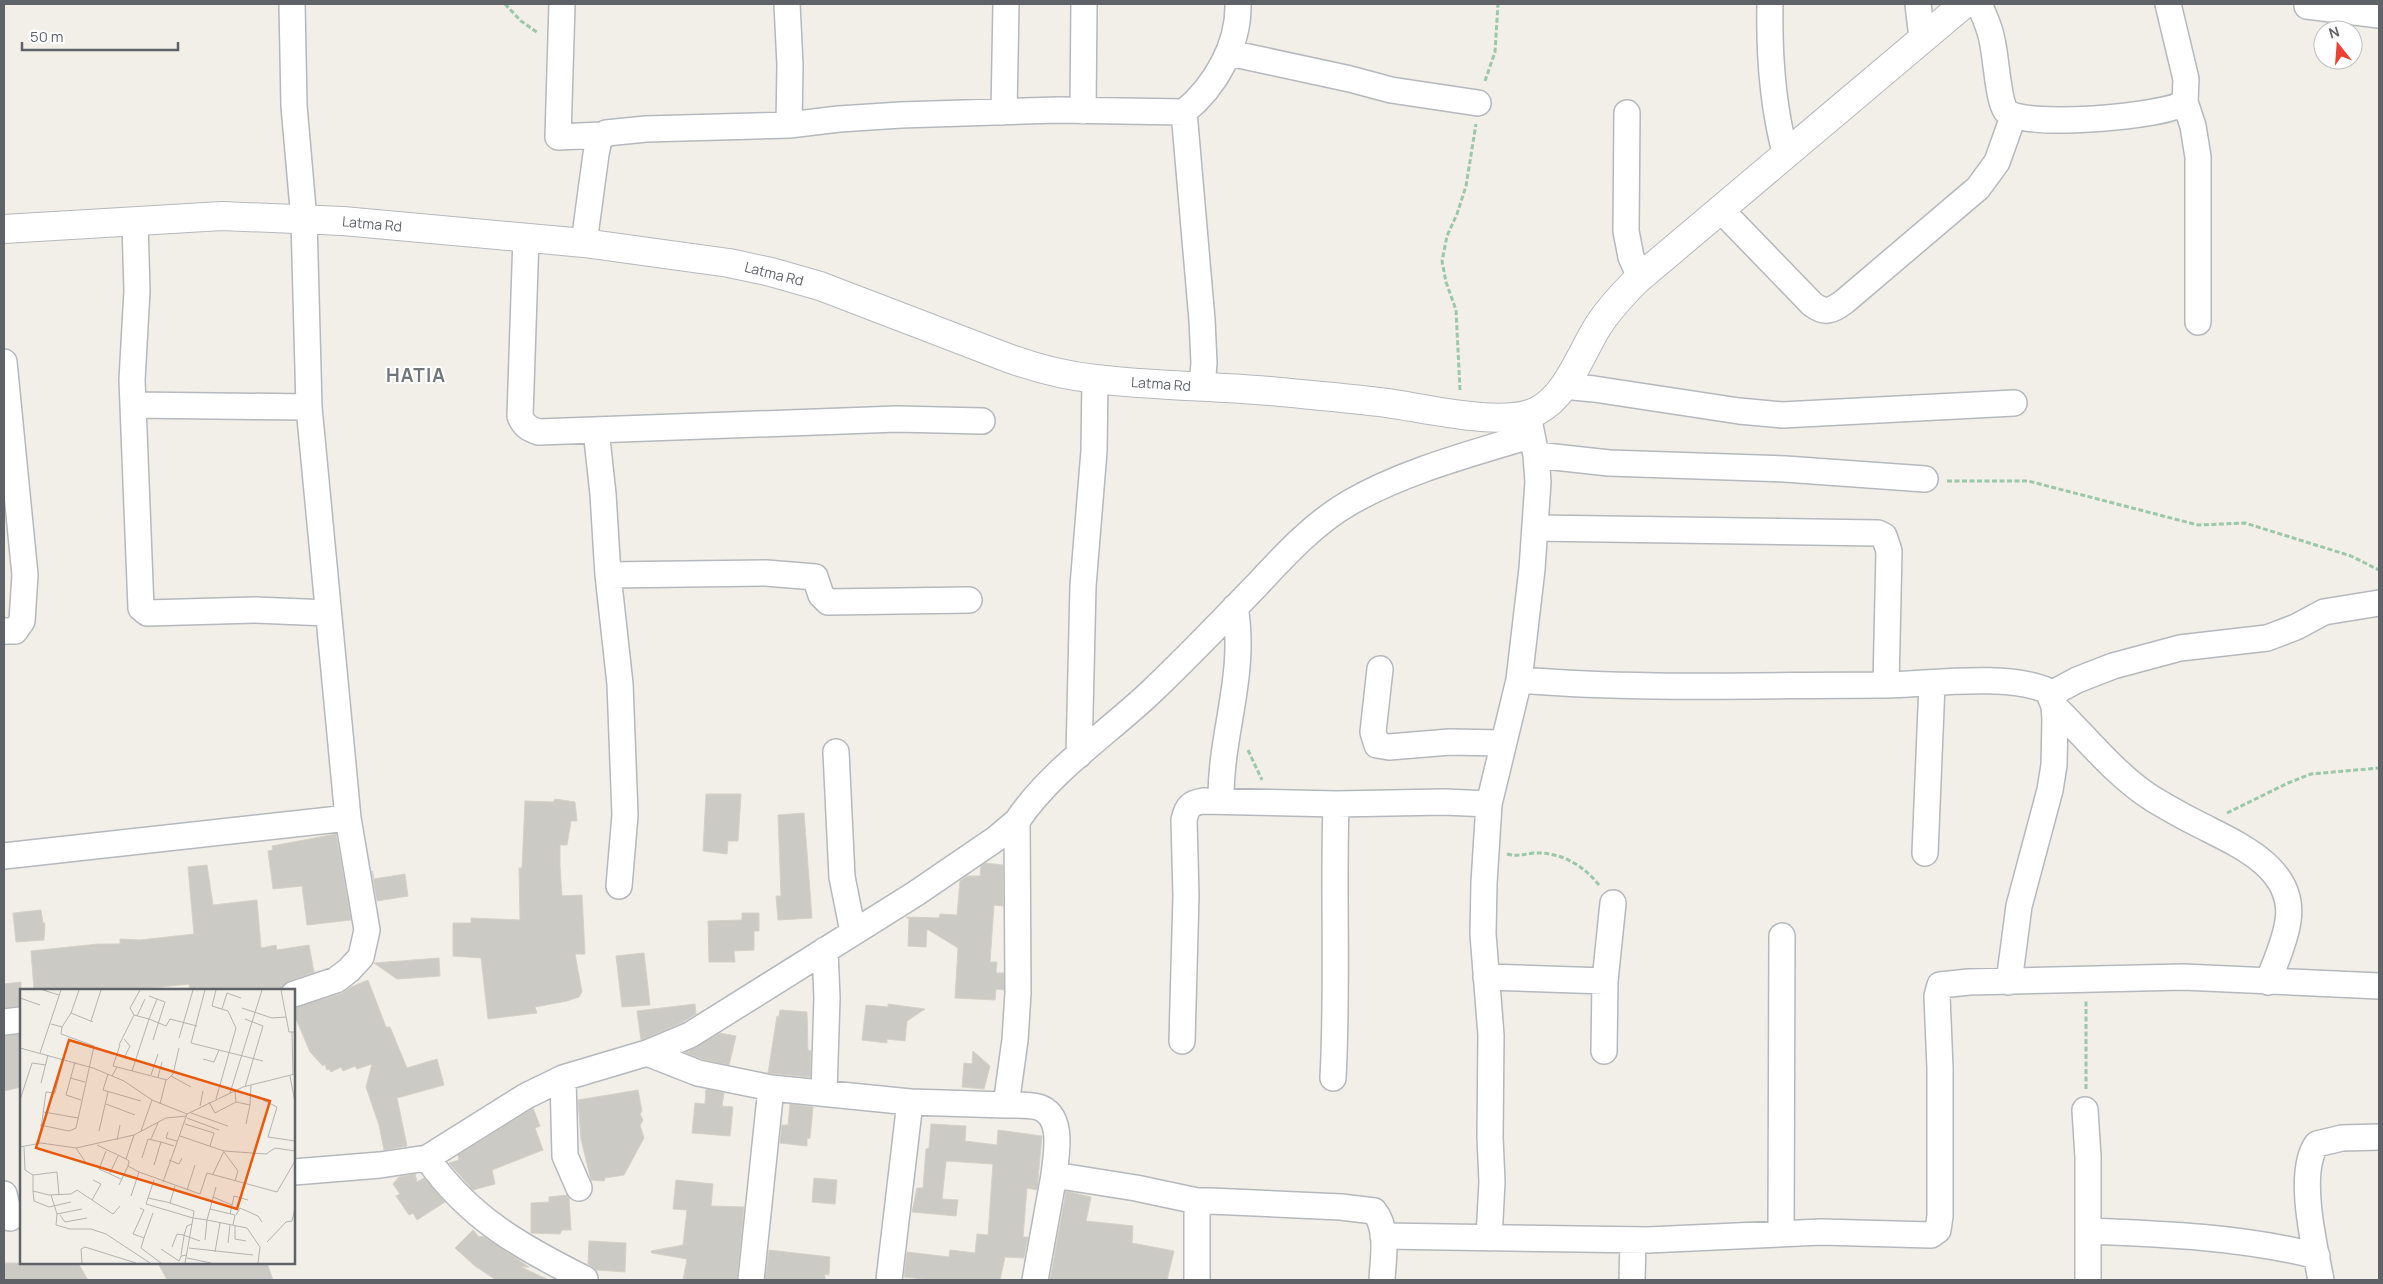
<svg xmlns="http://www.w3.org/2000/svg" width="2383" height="1284" viewBox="0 0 2383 1284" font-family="Manrope,sans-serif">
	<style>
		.building { fill: #cccac5; stroke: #d6d1c6 }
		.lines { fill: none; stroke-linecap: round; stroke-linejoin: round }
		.minor-casing { stroke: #b5b8bc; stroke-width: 28 }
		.tertiary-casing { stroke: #b5b8bc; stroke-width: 30 }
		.path { stroke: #9cc7a9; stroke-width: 3; stroke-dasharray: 5 2.5; stroke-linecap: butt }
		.minor { stroke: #fff; stroke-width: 25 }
		.tertiary { stroke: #fff; stroke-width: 28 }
		.labels { text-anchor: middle; stroke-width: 4; stroke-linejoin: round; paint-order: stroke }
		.street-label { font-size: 14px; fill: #5f6368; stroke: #fff }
		.district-label { font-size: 19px; font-weight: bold; letter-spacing: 1px; fill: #70757a; stroke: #fff }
		.inset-road { fill: none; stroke: #b3b3b1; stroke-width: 1 }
		.view { fill: #e8590c; fill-opacity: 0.15; stroke: #e8590c; stroke-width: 2.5 }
		.inset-edge { fill: none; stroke: #5f6368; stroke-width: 2.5 }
	</style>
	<rect width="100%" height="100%" fill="#f1efe8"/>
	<path class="building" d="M706,794H741L738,841H728L727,854L703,851Z
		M555,799L575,802L577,821H571L567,845H560V867L562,896L582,895L585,954H575L582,992L579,997L567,1001L535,1007L537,1013L488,1019L481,958L453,956V923H471V918L520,920L519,868H522L525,801L553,802Z
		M804,813L812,918L778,920L776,896H781L778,815Z
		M336,834L351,920L307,925L302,886L273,889L268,851L273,850L272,846Z
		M985,863L1003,865V906L994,905L990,962H997L996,973H1004V990L996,989L995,1000L955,998L958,948L927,929L926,947L908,946L909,919L906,917L939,918L940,914L957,915L960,881L967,876H980L981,866Z
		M207,865L213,905L257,900L261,948L276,945L277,950L309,945L314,972L289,981L280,990H190L189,984L133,990H34L31,951L98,944H120V939L140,940L194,934L188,867Z
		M372,871L374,879L405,874L408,896L377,901Z
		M41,910L43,923H45L44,940L16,942L13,913Z
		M742,913H759V931H754V950L734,951L735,962H709L708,921L742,920Z
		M644,953L650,1005L622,1007L616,956Z
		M439,958L440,976L397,979L374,963Z
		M368,980L386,1027H390L407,1068L437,1059L444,1085L397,1098L407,1146L384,1150L379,1125L366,1087L372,1064L357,1069L355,1066L343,1071L341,1067L331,1072L329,1069L327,1070L325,1064L323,1066L310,1052L294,1014V1008L341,994L351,987Z
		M21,982V1006L4,1008V984Z
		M695,1004L696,1014L683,1022L641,1040L637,1011Z
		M888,1004L925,1009L907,1021L905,1041L887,1039V1043L862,1040L866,1005L888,1007Z
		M780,1010L807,1012L808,1050L811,1051L810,1077L768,1073L777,1016L779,1017Z
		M720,1033L736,1036L729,1065L702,1059L685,1053Z
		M21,1034V1087L4,1091V1036Z
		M973,1051L990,1066L984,1089L962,1087L964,1063L972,1064Z
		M706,1089L724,1093L722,1106L733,1107L730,1136L692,1133L695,1103L705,1104Z
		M638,1090L642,1111L640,1114L643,1120L640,1125L644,1138L624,1175L605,1178L604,1181L591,1180L581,1139L578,1100Z
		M790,1104L813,1107L810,1138L807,1139V1146L780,1143L782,1125H788Z
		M533,1108L540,1126L535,1128L543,1150L492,1170L495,1184L473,1190L449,1163L459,1160L458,1155Z
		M931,1124L966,1126L965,1141L997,1145L998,1130L1042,1136L1037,1190L1027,1188L1023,1237H1028L1024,1258L1005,1257L1000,1280H933L904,1277L907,1252L949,1257L950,1250L975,1253L977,1234L988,1235L993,1164L946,1161L942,1199L958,1200L956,1216L912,1212L917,1188H923L926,1149L929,1148Z
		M415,1174L417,1182L424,1178L445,1202L417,1220L413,1213L409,1215L396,1196L400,1194L393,1184L399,1177Z
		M814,1178L837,1180L835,1204L812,1202Z
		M676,1180L713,1184L711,1206L744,1207L737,1280H683L687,1259L652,1253L651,1251L683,1245L687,1210L673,1209Z
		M1066,1191L1091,1197L1086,1221L1133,1226L1132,1243L1174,1251L1167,1280H1050Z
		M567,1195L569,1198L571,1230H562L560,1234L531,1233V1203L549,1202V1197Z
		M473,1230L479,1237L483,1236L529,1267H521L549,1280H496L475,1266L455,1248Z
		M589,1241L626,1243L625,1272L596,1270L588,1264Z
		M769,1250L830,1257L829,1275L825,1274V1280H765Z
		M4,1263H78L88,1280H4Z
		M158,1263H267L273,1280H167Z"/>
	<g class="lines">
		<g class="minor-casing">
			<path id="minor" d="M292,4L294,106L304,220L309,407L348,818L367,930L361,957L349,970L336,980L294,994
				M562,4L558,137L602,135
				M787,4L790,65L789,125
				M1770,4C1769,54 1772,103 1785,152
				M1918,4L1922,38
				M1979,4C1984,15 1990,28 1992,40C1996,55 1998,101 2006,111C2019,129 2168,117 2185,102L2186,79L2168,4
				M2307,6L2379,15
				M1230,53L1350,79L1391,90L1478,103
				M2185,102L2193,126L2198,157V322
				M1083,111L1084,4
				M1004,112L1006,4
				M1184,112L1202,320L1204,363L1202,386
				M1627,113L1626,231L1631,257L1640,277
				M1721,210L1812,304C1825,314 1832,311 1845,301L1978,188L1997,162L2013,117
				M135,222L137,291L132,380L141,608L147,613L255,610L328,613
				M526,237L520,416C524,426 529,429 539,432L897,419L982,421
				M584,243L596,154L599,140L606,133L646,129L789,125L839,119L901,115L1058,110L1184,112C1216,86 1239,44 1238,4
				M4,362L25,575L22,621L15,631H4
				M1563,386L1594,389L1739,411L1782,415L2014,403
				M133,405L309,407
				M596,430L603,494L608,575L620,684L625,815L619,886
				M1536,455L1609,463L1785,469L1925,479
				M1535,528L1878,533L1884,536L1889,551L1886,685
				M608,575L766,573L815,577L821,595L828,602L969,600
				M1380,669L1373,732L1377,745L1389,747L1450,742L1502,743
				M1519,680C1640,690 1764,685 1886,685C1929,684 2010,673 2048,691L2054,706L2055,719L2054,765L2050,790L2019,906L2009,982
				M2051,694L2077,680L2113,666L2180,648L2267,638L2296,627L2324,612L2379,603
				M2054,706C2086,737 2115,775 2153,799C2168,808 2184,817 2200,825C2237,844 2296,868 2288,921C2285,942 2275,963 2268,982
				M836,752L842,877L853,932
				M1079,755L1083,586L1094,451L1095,379
				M1221,801C1220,734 1247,675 1235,607
				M1925,853L1932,684
				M4,856L348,818
				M1486,977L1605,981L1613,903
				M4,1022L21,1020
				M1182,1041L1186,896L1184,820C1187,807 1190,803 1203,801L1336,804
				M1604,1051L1605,981
				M647,1053L698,1073L771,1088L910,1102L1006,1105
				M563,1078L565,1156L579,1188
				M1333,1078C1338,987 1333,895 1336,804L1444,802L1489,804
				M824,1092L827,998L825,950
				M2085,1110L2088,1157V1280
				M427,1158C469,1218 521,1247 585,1279
				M294,1172L380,1165L427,1158L526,1096L563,1078L647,1053L690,1035L915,894L997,838L1017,821
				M1054,1175C1056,1155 1065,1115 1038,1107C1028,1104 1017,1105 1006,1105L1015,1040L1018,993L1017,821C1051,770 1108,733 1152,691C1188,657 1222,621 1256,586C1284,556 1313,524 1349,503C1404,471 1471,454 1532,435
				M4,1194L10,1218
				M2088,1231C2165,1234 2242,1237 2317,1256
				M1781,1234L1782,936
				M1383,1236L1648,1240L1821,1232L1931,1235L1938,1230L1940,1216V1068L1937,996L1940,985L1969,982L2183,977L2379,986
				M1489,1238L1492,1182L1490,1137L1491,1035L1483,934L1484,883L1489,804L1519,680L1532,569L1538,482L1536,455L1529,420
				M751,1280L771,1088
				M889,1280L910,1102
				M1035,1280L1054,1175L1136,1188L1197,1201
				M1197,1280V1201H1210L1341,1207L1374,1211C1389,1229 1383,1259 1382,1280
				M1632,1280L1633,1240
				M2321,1280C2315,1248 2296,1172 2317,1144L2342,1138L2379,1137"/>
		</g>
		<g class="tertiary-casing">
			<path id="tertiary" d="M4,229L222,216L343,221L584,243L729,263L771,272L820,286L1008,358C1036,368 1066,376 1096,379C1154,386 1212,386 1270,391C1309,395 1348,398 1387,403C1424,408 1503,428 1537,411C1567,396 1581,353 1598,326C1609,309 1623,294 1637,280L1964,4"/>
		</g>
		<path class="path" d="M505,4L521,21L538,33
			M1485,81L1495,52L1498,4
			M1460,390L1456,310L1446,282L1442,261L1447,236L1457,214L1466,186L1476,124
			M1947,481H2028L2198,525L2245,523L2351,556L2379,570
			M1248,750L1262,780
			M2227,813L2288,783L2311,774L2379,768
			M1507,854C1517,857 1524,854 1534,853C1561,852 1583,865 1599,885
			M2086,1089V1000"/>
		<use href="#minor" class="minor"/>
		<use href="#tertiary" class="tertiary"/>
	</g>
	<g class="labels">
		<g class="street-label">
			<text transform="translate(372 224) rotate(5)" y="5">Latma Rd</text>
			<text transform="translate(774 274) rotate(14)" y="5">Latma Rd</text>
			<text transform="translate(1161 384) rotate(4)" y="5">Latma Rd</text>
		</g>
		<g class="district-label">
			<text x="416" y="382">HATIA</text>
		</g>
	</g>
	<g transform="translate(20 989)">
		<rect width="275" height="275" fill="#f1efe8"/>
		<path class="inset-road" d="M23,1L39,6M185,1L171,54L243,72M261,1L269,43H275M129,7L145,13L133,51M0,9L20,16M222,19L252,29L266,28M202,20L207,4L221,9M51,24L59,1M114,26L129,30L137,10M117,27L125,10M225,30L243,37L225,98M71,32L81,1M31,35L42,38L51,24L73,33M272,43L273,85M159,49L173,1M99,56L114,26L110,19L120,1M0,59L73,79L104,92L132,111L167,125M20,64L41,1M102,67H105L110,57L104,50M183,70L194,73L199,61M55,73L46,106L61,111M97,78L93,77L100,56M112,82L129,30L146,37L150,30L177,37M88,85L83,101L121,112M131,86L138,65M92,87L97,78L147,91L153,85L159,59M151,87L171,98M270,87L275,113M138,88L142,73M50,89L65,93M21,94L28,66M215,102L216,113L230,116L231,96M210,104L242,1M196,110L216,39L208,22L192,17L196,1M0,111L12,74L26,76M243,111L257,118L248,148L275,152M189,113L195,124L216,113M86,115L115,126M140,115L146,91M180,117L183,102M24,123L58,129M171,124L208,137M167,129L199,141M165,135L194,144L190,157M226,135L230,116M20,136L49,142L56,139L74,57L41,45L42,38M79,142L88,103M121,142L132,111M148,143L146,149L157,152M160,147L204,162L193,185M131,150L138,134M97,151L100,136M19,154L26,103L35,104L43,70M77,156L106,170M0,158L21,154L56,159L114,146M4,158L5,181L13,186V202L29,206L51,205L57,201L93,225L100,217M56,159L66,174M86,162L79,180L101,190M204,162L246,165L255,159L275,162M204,163L218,182L215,192M122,169L128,150L141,153M149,171L159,175L162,169M134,176L141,153L154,157M108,177L109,172L106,170L114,146L146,129L167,127M90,184L98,167M13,186L37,183L39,206M134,191L126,215L173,229L174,222L150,214L155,197M143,193L167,125L223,98L275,85M99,196L108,177L119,183M167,201L175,176M13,202L14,212L29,218L51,213M31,206L37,225L62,220M111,207L119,183L180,205L187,184L257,203L275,172M193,208L212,216M128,209L151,214M72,211L81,195L73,191M120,219L124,221L113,245L124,249L121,259L141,274M190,220L215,226L213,236M37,225L36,236L50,240H71L86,245L130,274M210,225L214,207L228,211M40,226L45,233L67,229M216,226L220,219L238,227L242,233M215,237V250L226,252M163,246L180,252M124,249L133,224M185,251L187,231L227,239L240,258L238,274M247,253L266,233L272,232L275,219M208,254L210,236M152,258L157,245L164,246L167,237L172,235M169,259L233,266M141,260L159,272L161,267L167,266M195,263L200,234M161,266L164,247M167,269L191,274M62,274L61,260L65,258L116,274M165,274L173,229L187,231L196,198"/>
		<path class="view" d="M49,51L250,112L217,220L16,159Z"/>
		<rect width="275" height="275" class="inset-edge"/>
	</g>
	<rect width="2383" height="1284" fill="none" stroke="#5f6368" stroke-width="10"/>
	<g transform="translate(2338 45) rotate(343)"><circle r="24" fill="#ffffff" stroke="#bfc1c3"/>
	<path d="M0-4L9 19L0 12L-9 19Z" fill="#ea4335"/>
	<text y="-8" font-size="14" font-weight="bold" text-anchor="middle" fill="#5f6368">N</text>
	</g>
	<path d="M22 42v8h156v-8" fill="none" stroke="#5f6368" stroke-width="2.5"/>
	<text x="30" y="42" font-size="15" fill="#5f6368" stroke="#ffffff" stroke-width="4" paint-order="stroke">50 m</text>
</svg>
